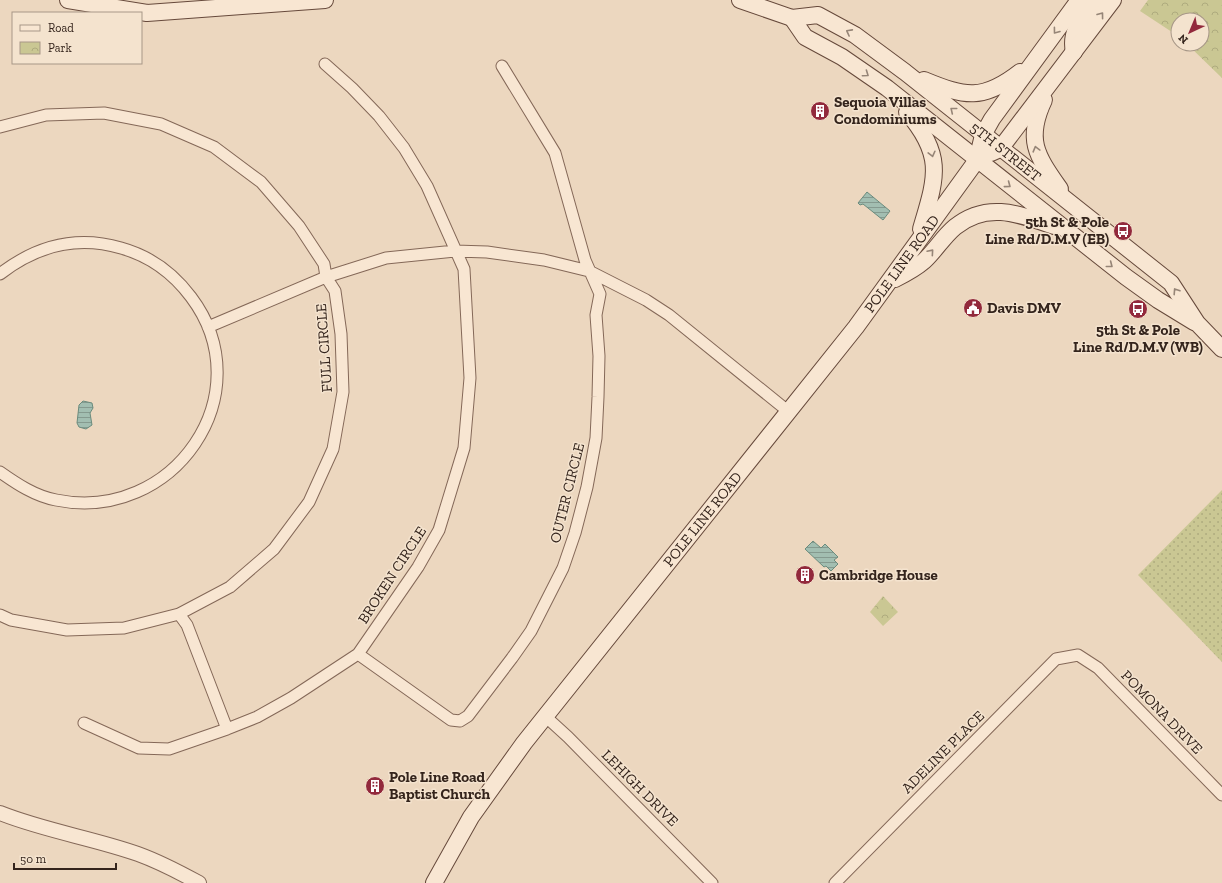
<svg xmlns="http://www.w3.org/2000/svg" width="1222" height="883" viewBox="0 0 1222 883" font-family="'Zilla Slab',serif">
	<style>
		.park { fill: url(#park-crowns) }
		.garden { fill: url(#garden-dots) }
		.water { fill: url(#water-rules); stroke: #6a8b7d }
		.lines { fill: none; stroke-linecap: round; stroke-linejoin: round }
		.minor-casing { stroke: #846858; stroke-width: 13 }
		.tertiary-casing { stroke: #846858; stroke-width: 16 }
		.secondary-casing { stroke: #66493b; stroke-width: 18 }
		.minor { stroke: #f8e6d2; stroke-width: 11 }
		.tertiary { stroke: #f8e6d2; stroke-width: 14 }
		.secondary { stroke: #f8e6d2; stroke-width: 16 }
		.oneway { stroke: #968577 }
		.labels { text-anchor: middle; stroke-width: 3; stroke-linejoin: round; paint-order: stroke }
		.poi-label { font-size: 15px; font-weight: bold; fill: #34241c; stroke: #f4e3ce; text-anchor: start }
		.street-label { font-size: 15px; fill: #34241c; stroke: #f4e3ce }
	</style>
	<defs>
		<pattern id="park-crowns" width="20" height="18" patternUnits="userSpaceOnUse"><rect width="20" height="18" fill="#cac793"/><path d="M2 6a3 3 0 1 1 6 0M12 15a3 3 0 1 1 6 0" fill="none" stroke="#aeab7e"/></pattern>
		<pattern id="garden-dots" width="8" height="8" patternUnits="userSpaceOnUse"><rect width="8" height="8" fill="#cac793"/><path d="M2 2h.1M6 6h.1" fill="none" stroke="#aeab7e" stroke-width="1.8" stroke-linecap="round"/></pattern>
		<pattern id="water-rules" width="6" height="5" patternUnits="userSpaceOnUse"><rect width="6" height="5" fill="#a2beb1"/><path d="M0 2.5h6" fill="none" stroke="#859a8f"/></pattern>
	</defs>
	<rect width="100%" height="100%" fill="#ecd7bf"/>
	<path class="park" d="M1148,0H1222V78L1187,44H1202V20H1178V36L1140,11Z
		M883,596L898,612L883,626L870,612Z"/>
	<path class="garden" d="M1222,490V662L1138,575Z"/>
	<path class="water" d="M867,192L890,211L883,220L863,204L860,205L858,203Z
		M83,401L92,403L93,408L90,413L92,425L86,429L79,427L77,423L79,405Z
		M813,541L821,548L825,544L838,557L834,560L838,564L831,571L826,566L824,567L805,549Z"/>
	<g class="lines">
		<g class="minor-casing">
			<path id="minor" d="M0,127L46,115L104,113L161,124L214,147L261,182L299,226L324,264L326,277L335,291L341,334L343,392L333,449L309,502L274,549L230,587L179,614L124,628L67,630L11,620L0,615
				M0,274C36,246 76,235 121,248C150,256 173,273 191,297C264,394 173,524 56,500C35,496 17,484 0,472
				M208,327L326,277L386,258L455,251L487,252L544,260L589,271L646,300L669,315L789,412
				M179,614L187,625L227,729
				M358,654L451,720L460,721L468,716L512,658L531,631L563,568L575,533L587,487L596,438L598,397L599,356L596,315L600,294L585,260L555,153L502,66
				M545,716L568,737L712,883
				M84,723L139,748L169,749L227,729L257,717L291,698L358,654L418,567L439,530L464,448L470,378L464,269L427,186L404,148L379,116L352,88L325,64
				M835,883L1056,659L1078,655L1098,668L1222,795"/>
		</g>
		<g class="tertiary-casing">
			<path id="tertiary" d="M0,813C45,831 93,838 138,854C160,862 179,872 199,883"/>
		</g>
		<g class="secondary-casing">
			<g id="secondary">
				<path d="M68,0L147,13L325,0"/>
				<path id="s1" d="M740,0L792,18L818,15L855,35L905,72L1171,283L1197,323L1222,349"/>
				<path d="M792,18L805,37L842,57L887,88L1126,277L1158,300L1194,322"/>
				<path d="M1074,52C1069,30 1084,16 1096,0"/>
				<path d="M924,80C965,97 983,101 1020,72"/>
				<path d="M1044,100C1025,140 1037,156 1060,189"/>
				<path d="M907,112C945,156 936,178 921,229"/>
				<path d="M991,153L1000,149L1113,0"/>
				<path d="M895,279C905,274 916,268 924,261C935,251 943,237 955,227C987,201 1019,214 1054,226"/>
				<path id="s2" d="M434,883L471,817L524,743L856,327L977,160L983,135L992,119L1079,0"/>
			</g>
		</g>
		<use href="#minor" class="minor"/>
		<use href="#tertiary" class="tertiary"/>
		<use href="#secondary" class="secondary"/>
	</g>
	<defs><path id="oneway-chevron" d="M-2-3.5L2.5 0L-2 3.5" fill="none" stroke-width="1.6" stroke-linecap="round" stroke-linejoin="round"/></defs>
	<g class="oneway">
		<use href="#oneway-chevron" transform="translate(1101 15) rotate(-53)"/>
		<use href="#oneway-chevron" transform="translate(1056 31) rotate(127)"/>
		<use href="#oneway-chevron" transform="translate(849 32) rotate(-152)"/>
		<use href="#oneway-chevron" transform="translate(866 74) rotate(35)"/>
		<use href="#oneway-chevron" transform="translate(953 110) rotate(-141)"/>
		<use href="#oneway-chevron" transform="translate(1036 149) rotate(-105)"/>
		<use href="#oneway-chevron" transform="translate(932 154) rotate(76)"/>
		<use href="#oneway-chevron" transform="translate(1008 185) rotate(37)"/>
		<use href="#oneway-chevron" transform="translate(931 252) rotate(-49)"/>
		<use href="#oneway-chevron" transform="translate(1110 265) rotate(38)"/>
		<use href="#oneway-chevron" transform="translate(1176 291) rotate(-123)"/>
	</g>
	<defs>
		<g id="building-disc" transform="scale(1)"><circle r="9.5" fill="#92293c" stroke="#f4e3ce"/><path d="M-4-6H4V6H1V3H-1V6H-4ZM-2.5-4.3h1.7v1.8h-1.7ZM.8-4.3h1.7v1.8H.8ZM-2.5-1h1.7V.8h-1.7ZM.8-1h1.7V.8H.8Z" fill="#fff"/></g>
		<g id="bus-disc" transform="scale(1)"><circle r="9.5" fill="#92293c" stroke="#f4e3ce"/><path d="M-5-6H5V4H4V6H2V4H-2V6H-4V4H-5ZM-3.5-4V0h7V-4ZM-3.5 1.2v1.5H-2V1.2ZM2 1.2v1.5H3.5V1.2Z" fill="#fff"/></g>
		<g id="civic-disc" transform="scale(1)"><circle r="9.5" fill="#92293c" stroke="#f4e3ce"/><path d="M-.6-6.5H3V-4.5H.6V-3L4-1V1h2V6H-6V1h2V-1L-.6-3ZM-1.2 2.5V6h2.4V2.5Z" fill="#fff"/></g>
	</defs>
	<g fill-rule="evenodd">
		<use href="#building-disc" x="820" y="111"/>
		<use href="#bus-disc" x="1123" y="231"/>
		<use href="#civic-disc" x="973" y="308"/>
		<use href="#bus-disc" x="1138" y="309"/>
		<use href="#building-disc" x="805" y="575"/>
		<use href="#building-disc" x="375" y="786"/>
	</g>
	<g class="labels">
		<g class="poi-label">
			<text x="834" y="107">Sequoia Villas<tspan x="834" dy="17">Condominiums</tspan></text>
			<text x="1109" y="227" text-anchor="end">5th St &amp; Pole<tspan x="1109" dy="17">Line Rd/D.M.V (EB)</tspan></text>
			<text x="987" y="313">Davis DMV</text>
			<text x="1138" y="335" text-anchor="middle">5th St &amp; Pole<tspan x="1138" dy="17">Line Rd/D.M.V (WB)</tspan></text>
			<text x="819" y="580">Cambridge House</text>
			<text x="389" y="782">Pole Line Road<tspan x="389" dy="17">Baptist Church</tspan></text>
		</g>
		<g class="street-label">
			<text dy="5" stroke="none"><textPath href="#s1" startOffset="314">5TH STREET</textPath></text>
			<text dy="5" stroke="none"><textPath href="#s2" startOffset="777">POLE LINE ROAD</textPath></text>
			<text transform="translate(324 348) rotate(-94)" y="5">FULL CIRCLE</text>
			<text transform="translate(567 493) rotate(-76)" y="5">OUTER CIRCLE</text>
			<text dy="5" stroke="none"><textPath href="#s2" startOffset="453">POLE LINE ROAD</textPath></text>
			<text transform="translate(392 575) rotate(-57)" y="5">BROKEN CIRCLE</text>
			<text transform="translate(1162 712) rotate(46)" y="5">POMONA DRIVE</text>
			<text transform="translate(943 752) rotate(-45)" y="5">ADELINE PLACE</text>
			<text transform="translate(640 788) rotate(45)" y="5">LEHIGH DRIVE</text>
		</g>
	</g>
	<rect x="12" y="12" width="130" height="52" fill="#f4e3ce" stroke="#a79787"/>
	<rect x="20" y="25" width="20" height="6" fill="#f8e6d2" stroke="#a79787"/>
	<text x="48" y="32" font-size="12" fill="#34241c">Road</text>
	<rect x="20" y="42" width="20" height="12" fill="url(#park-crowns)" stroke="#a79787"/>
	<text x="48" y="52" font-size="12" fill="#34241c">Park</text>
	<g transform="translate(1190 32) rotate(224)"><circle r="19" fill="#f4e3ce" stroke="#a79787"/>
	<path d="M0-3L7 15L0 10L-7 15Z" fill="#92293c"/>
	<text y="-6" font-size="11" font-weight="bold" text-anchor="middle" fill="#34241c">N</text>
	</g>
	<path d="M14 863v6h102v-6" fill="none" stroke="#34241c" stroke-width="2"/>
	<text x="20" y="863" font-size="12" fill="#34241c" stroke="#f4e3ce" stroke-width="3" paint-order="stroke">50 m</text>
</svg>
